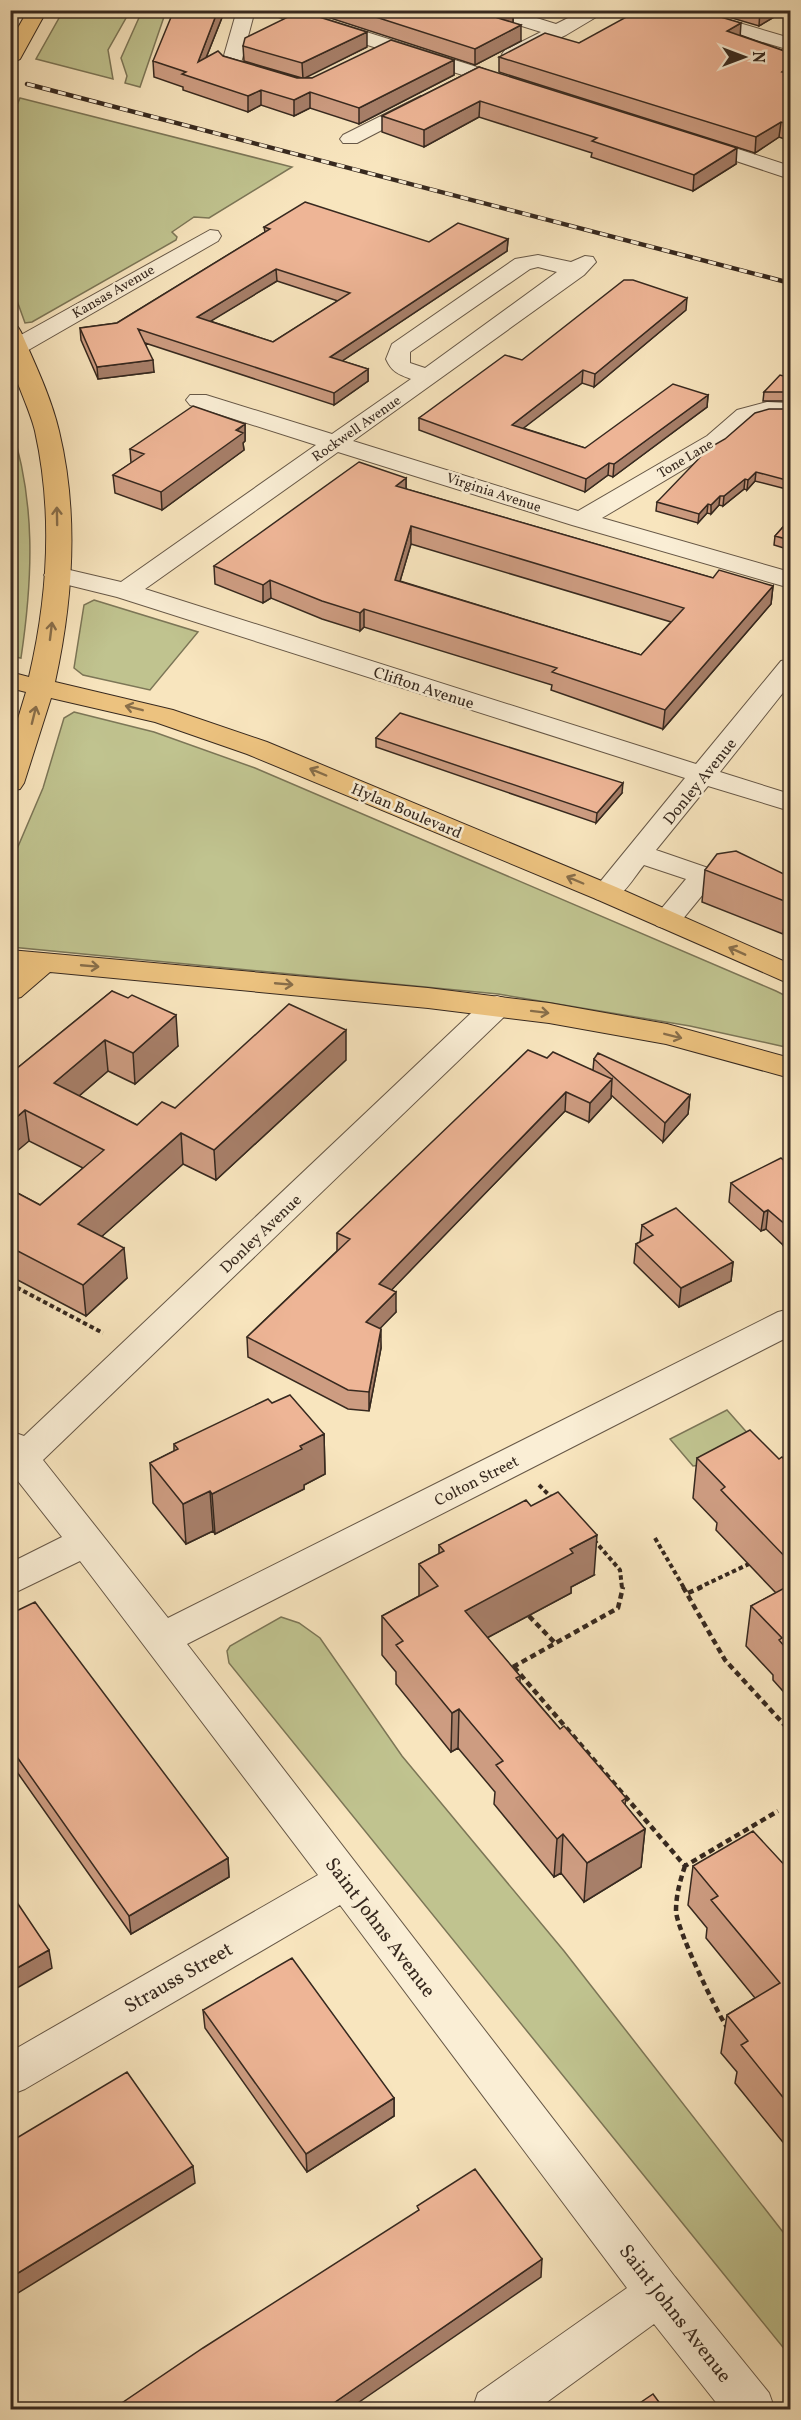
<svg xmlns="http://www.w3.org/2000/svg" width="801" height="2420" viewBox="0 0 801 2420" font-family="Vollkorn,serif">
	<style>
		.green { fill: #c0c38f; stroke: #7c7657; stroke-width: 1.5 }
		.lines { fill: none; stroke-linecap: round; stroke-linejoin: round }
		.minor-casing { stroke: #675847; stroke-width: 2 }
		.major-casing { stroke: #37291f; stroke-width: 2 }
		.path-far1 { stroke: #37291f; stroke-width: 4; stroke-dasharray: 4.5 3; stroke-linecap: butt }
		.path { stroke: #37291f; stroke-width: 4.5; stroke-dasharray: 6 4; stroke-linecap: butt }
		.minor { fill: #faeed5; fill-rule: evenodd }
		.major { fill: #ecc27f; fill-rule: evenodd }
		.rail-casing { stroke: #37291f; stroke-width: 4.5 }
		.rail { stroke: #faeed5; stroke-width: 3; stroke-dasharray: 8; stroke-linecap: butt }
		.wall { fill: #cd9c81; stroke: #37291f; stroke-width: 1.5; fill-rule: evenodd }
		.shaded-wall { fill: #a77f69; stroke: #37291f; stroke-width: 1.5 }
		.building { fill: #eeb596; stroke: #37291f; stroke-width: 1.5; fill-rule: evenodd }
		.oneway { stroke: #886e4a }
		.labels { text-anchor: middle; stroke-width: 5; stroke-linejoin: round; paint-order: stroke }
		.far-street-label { font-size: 14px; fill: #37291f; stroke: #faeed5 }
		.street-label { font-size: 16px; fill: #37291f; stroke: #faeed5 }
		.near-street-label { font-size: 20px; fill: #37291f; stroke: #faeed5 }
	</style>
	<rect width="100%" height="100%" fill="#f8e5be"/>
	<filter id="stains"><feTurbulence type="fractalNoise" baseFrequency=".00333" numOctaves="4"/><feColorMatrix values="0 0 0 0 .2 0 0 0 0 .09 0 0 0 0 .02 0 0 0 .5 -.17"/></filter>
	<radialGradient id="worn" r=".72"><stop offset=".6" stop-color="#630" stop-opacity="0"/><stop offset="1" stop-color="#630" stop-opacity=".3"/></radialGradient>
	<path class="green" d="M63,11H130L108,50L113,79L36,59Z
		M142,11H166L140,87L125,83L127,76L121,58Z
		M20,98L292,167L209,218L194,217L172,232L177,237L176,240L32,322L25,323L11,284L10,121Z
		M10,423C36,501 33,577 21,658L10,656Z
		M94,600L198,632L150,690L83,675L74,668L84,605Z
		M74,712L154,732L255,768L776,991L790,998V1048L690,1026L498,994L11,947V863L43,788L64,718Z
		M727,1410L750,1436L721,1463L693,1466L670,1439Z
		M281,1617L299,1623L320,1638L402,1756L564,1951L790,2241V2356L229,1663L227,1651L230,1646Z"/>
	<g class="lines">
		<g class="minor-casing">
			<path id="minor" d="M237,10H255L241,63L273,73L276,77L273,81L266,83L224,70L221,66Z
				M267,10H297L521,81L524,85L514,91L507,89L269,14Z
				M481,10H511L556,24L584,10H608L566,35L512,60L505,58L502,54L505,50L541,32L483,14Z
				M664,10H695L790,38V50L666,14Z
				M421,96L428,98L431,102L428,106L357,143H343L340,139L343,135Z
				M695,135L790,166V179L688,145L685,141L688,137Z
				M210,230L218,231L221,236L218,241L25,352H10V341Z
				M538,255L571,262L585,256L593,257L596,262L584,275L353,441L578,511L707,436L737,410L767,402L790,403V417L768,416L753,420L723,446L602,518L790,572V588L572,525L338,452L145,589L696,764L781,661L790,659V684L720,772L790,794V811L708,786L656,850L714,870L718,876L677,926L667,929L657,926L652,920L686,879L644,865C630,882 620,906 596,899L591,893L685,778L117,597L48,580L44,575L48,570L57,567L121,582L316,445L190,405L186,400L190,395H206L332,434L411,379C398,374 392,372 386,359L392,344L515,259ZM538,267L557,272L425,368L410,363V352L530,269Z
				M497,996L508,999L512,1006L508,1013L43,1460L168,1618L778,1312L790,1309V1336L187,1644L675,2277L769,2393L775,2410H722L654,2324L536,2410H472L478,2393L627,2288L340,1905L25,2089L10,2095V2052L318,1875L80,1561L10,1595V1563L62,1537L10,1471V1431L24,1436L486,999Z"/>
		</g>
		<g class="major-casing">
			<path id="major" d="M28,10H47L20,59L10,65V42Z
				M10,325L18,327L21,332C35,364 51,397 59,431C79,514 73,600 55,682L173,710L267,742L616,887L790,964V984L596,899L247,754L155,722L51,698L24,783L20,789L10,791V745L26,692L10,688V672L29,677C48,596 53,512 35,431C30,409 13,377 10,357C9,347 10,336 10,325Z
				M10,950L428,988L549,1003L667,1024L790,1058V1078L666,1044L549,1023L428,1008L50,972L21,997L10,1000V974L16,969H10Z"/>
		</g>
		<path class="path-far1" d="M10,1284L103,1333
			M539,1485L553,1499
			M655,1538L684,1588
			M594,1540L620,1570L622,1588
			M698,1588L749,1564"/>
		<path class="path" d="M683,1587L725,1660L790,1731
			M688,1593L702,1587
			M529,1616L556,1644
			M513,1667L618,1608L623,1587
			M514,1667L685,1866L778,1811
			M685,1866C680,1881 676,1895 676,1911C677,1930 716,2011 728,2029"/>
		<use href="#minor" class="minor"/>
		<use href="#major" class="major"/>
		<g class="rail-casing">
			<path id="rail" d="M27,84L790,283"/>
		</g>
		<use href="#rail" class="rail"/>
	</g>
	<path class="wall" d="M324,10H513V23L521,41L475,65L324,16Z
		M520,10H541L534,15Z
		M705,10H786L759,26Z
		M669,14L740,35L790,53V141L779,137L755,153L499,72V57L579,43Z
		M223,15L206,58L223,56L297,78H302L244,61L243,46L367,47L303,78H312L454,60V75L359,124L310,108L294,116L261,105L248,112L183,90V87L154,77L153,61Z
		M479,67L736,164L693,191L591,157L592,153L479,117L424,147L382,132V116Z
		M264,227L429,242L508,239L507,251L342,361L368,369V381L334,405L145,343L154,372L98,379L81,340L80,328L117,323L265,232ZM277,281L338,301L273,342L210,321Z
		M686,310L594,387L582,383L523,428L585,448L708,395L707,407L613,477L608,475L585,492L419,430V418L522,360Z
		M790,373V401H763L764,392L787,377Z
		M790,409V490L755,481L747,490L744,489L723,506L719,505L711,514L707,513L698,523L656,511L657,502Z
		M245,424V441L243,443L244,450L162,510L115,493L113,475L131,463L130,449Z
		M406,478V489L713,578L773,586L771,604L663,729L551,690L552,685L364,627L360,631L322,619L271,598L263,603L215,584L214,566ZM411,544L671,622L641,655L400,581Z
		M790,519V550L774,545L775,536Z
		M790,731V754L786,752L788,734Z
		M376,738L622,793L596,823L376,747Z
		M705,870L790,877V917L783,934L702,902Z
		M112,991L178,1046L135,1084L108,1071L79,1096L137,1125L175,1108L346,1060L216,1180L183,1164L102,1236L127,1278L86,1316L10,1276V1189L40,1205L83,1168L29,1141L10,1074Z
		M547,1058L593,1070L594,1059L690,1095L688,1114L663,1142L611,1095V1098L589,1122L565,1111L391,1290L396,1312L379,1328L381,1348L369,1411L348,1409L248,1357L247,1337L337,1251V1233Z
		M790,1166V1241L783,1245L766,1229L761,1231L729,1202L731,1183Z
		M642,1225L733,1262L731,1281L679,1307L634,1263L636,1244L640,1242Z
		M272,1403L324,1434L325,1474L304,1485V1489L215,1534L213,1531L186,1544L153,1503L150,1463L174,1451V1444Z
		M697,1458L779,1459L790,1465V1699L773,1680V1675L746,1646L751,1606L776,1593L716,1530L717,1523L693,1498Z
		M439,1545L594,1575L571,1587V1593L487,1638L520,1676V1682L560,1729L626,1798L625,1805L645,1829L641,1867L584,1902L561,1873L554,1877L494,1804L495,1792L458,1748L451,1752L396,1684V1672L382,1655V1616L419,1596V1564L439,1554Z
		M10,1614L228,1858L229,1877L131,1934L10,1762Z
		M693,1866L790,1871V2151L735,2083L737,2072L721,2053L727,2015L755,1998L706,1938L707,1928L688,1905Z
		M203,2010L394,2098V2116L307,2172L205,2028Z"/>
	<path class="shaded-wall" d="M218,10H223V15L198,78V62Z
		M513,10V25L498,18Z
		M534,10H541L534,15Z
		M760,10H786L759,26Z
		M741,23L740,38L727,31Z
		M521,25V41L475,65V49Z
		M367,32V47L303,79L302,63Z
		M454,60V75L359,124V108Z
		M790,66V80L782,72Z
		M261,90V105L248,112V96Z
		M310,92V108L294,116V100Z
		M480,101L479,117L424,147V130Z
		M781,122L779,137L755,153L756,137Z
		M737,148L736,164L693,191L694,175Z
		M508,239L507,251L330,369V357Z
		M276,269L277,281L198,329L197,317Z
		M687,298L686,310L594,387L595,374Z
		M153,360L154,372L98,379L97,367Z
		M368,369V381L334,405V393Z
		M583,370L582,383L512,437V425Z
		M708,395L707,407L613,477L614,464Z
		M245,424V441L243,443L244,450L162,510L161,492Z
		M609,463L608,475L585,492L586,479Z
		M756,472L755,481L747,490L748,480Z
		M406,478V496L396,486Z
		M745,479L744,489L723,506L724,496Z
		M720,496L719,505L711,514V505Z
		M708,504L707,513L698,523L699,514Z
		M411,526V544L395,598V580Z
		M270,580L271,598L263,603V585Z
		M773,586L771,604L663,729L665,710Z
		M364,609V627L360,631V613Z
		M623,783L622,793L596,823L597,813Z
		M790,894V917L783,934L787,902Z
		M176,1015L178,1046L135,1084L133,1053Z
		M346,1030V1060L216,1180L214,1150Z
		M105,1040L108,1071L58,1114L54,1083Z
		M612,1079L611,1098L589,1122L590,1103Z
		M566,1092L565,1111L379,1303V1284Z
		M690,1095L688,1114L663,1142L665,1123Z
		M25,1110L29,1141L10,1157V1123Z
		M181,1133L183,1164L81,1255L78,1224Z
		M768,1210L766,1229L761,1231L764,1212Z
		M790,1223V1241L783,1245L786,1225Z
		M124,1248L127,1278L86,1316L83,1285Z
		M733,1262L731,1281L679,1307L681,1288Z
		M396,1292V1312L367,1342L366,1322Z
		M381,1329V1348L369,1411V1392Z
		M324,1434L325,1474L304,1485V1489L215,1534L212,1494L300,1446Z
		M210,1491L213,1531L186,1544L183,1504Z
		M597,1535L594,1575L571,1587V1593L464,1650L465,1611L570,1549Z
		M459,1709L458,1748L451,1752L452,1713Z
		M645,1829L641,1867L584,1902L587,1863Z
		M563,1834L561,1873L554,1877L557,1839Z
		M228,1858L229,1877L131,1934L129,1916Z
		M49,1950L52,1968L10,1992V1972Z
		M394,2098V2116L307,2172L306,2154Z
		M193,2166L195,2183L10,2298V2278Z
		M542,2259L541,2277L349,2409H325Z"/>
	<path class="building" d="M174,10H218L198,62L218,51L223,56L297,78H312L391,40L454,60L359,108L310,92L294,100L261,90L248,96L182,74L186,72L153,61Z
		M354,10H512L498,18L521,25L475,49Z
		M639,10H658L669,14L676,10H697L741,23L727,31L790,53V66L782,72L790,74V125L781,122L756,137L499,57L545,33L579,43Z
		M300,11L367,32L302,63L243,46L245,38Z
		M479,67L737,148L694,175L592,141L597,138L480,101L424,130L382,116Z
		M305,202L429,242L458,223L508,239L330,357L368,369L334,393L138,329L153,360L97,367L80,328L117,323L270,229L264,227ZM276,269L350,293L273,342L197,317Z
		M624,280H633L687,298L595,374L583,370L512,425L585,448L673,384L708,395L614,464L609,463L586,479L419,418L505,355L522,360Z
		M790,373V392H764L780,375L787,377Z
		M193,406L245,424L236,430L243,433L161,492L113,475L144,454L130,449Z
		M769,409H790V481L756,472L748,480L745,479L724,496H720L711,505L708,504L699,514L657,502L709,448L725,439L755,413Z
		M359,462L406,478L396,486L713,578L719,570L773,586L665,710L552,672L557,668L364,609L360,613L322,601L270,580L263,585L214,566ZM411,526L684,608L641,655L395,580Z
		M790,519V540L775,536Z
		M400,713L623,783L597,813L376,738Z
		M736,851L790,877V894L787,902L705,870L717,854Z
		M112,991L128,998L132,995L176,1015L133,1053L105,1040L54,1083L137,1125L162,1102L175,1108L289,1004L346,1030L214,1150L181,1133L78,1224L124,1248L83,1285L10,1247V1189L40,1205L104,1150L25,1110L10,1123V1074Z
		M528,1050L547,1058L553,1052L612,1079L590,1103L566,1092L379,1284L396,1292L366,1322L381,1329L369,1392L348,1390L247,1337L350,1239L337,1233Z
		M598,1053L690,1095L665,1123L594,1059Z
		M781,1158L790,1166V1223L786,1225L768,1210L764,1212L731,1183Z
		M676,1208L733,1262L681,1288L636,1244L653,1235L642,1225Z
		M290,1395L324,1434L300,1446L302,1449L212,1494L210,1491L183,1504L150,1463L178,1449L174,1444L268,1399L272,1403Z
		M750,1430L779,1459L782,1457L790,1465V1562L721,1490L725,1487L697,1458Z
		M558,1492L597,1535L570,1549L573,1553L465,1611L520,1676L516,1678L560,1729L564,1726L626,1798L622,1801L645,1829L587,1863L563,1834L557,1839L496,1765L503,1761L459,1709L452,1713L396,1645L403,1641L382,1616L438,1586L419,1564L444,1551L439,1545L526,1500L531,1506Z
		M790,1585V1653L779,1640L782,1638L751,1606Z
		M35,1602L228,1858L129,1916L10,1747V1614Z
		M753,1831L790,1871V2106L741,2045L748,2041L727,2015L780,1983L711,1900L718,1896L693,1866Z
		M10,1892L49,1950L10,1972Z
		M292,1958L394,2098L306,2154L203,2010Z
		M127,2072L193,2166L10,2278V2142Z
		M475,2169L542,2259L325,2409H113L203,2348L419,2210L417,2206Z
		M653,2394L664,2409H631Z"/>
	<defs><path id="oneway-shaft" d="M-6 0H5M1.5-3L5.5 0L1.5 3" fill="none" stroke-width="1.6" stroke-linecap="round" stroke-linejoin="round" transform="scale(1.5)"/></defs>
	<g class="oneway">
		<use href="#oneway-shaft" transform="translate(57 516) rotate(-91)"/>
		<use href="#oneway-shaft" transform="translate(51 631) rotate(-83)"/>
		<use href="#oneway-shaft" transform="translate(134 708) rotate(-166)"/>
		<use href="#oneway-shaft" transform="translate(34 715) rotate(-76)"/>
		<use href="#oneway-shaft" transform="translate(318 772) rotate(-157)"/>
		<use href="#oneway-shaft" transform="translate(575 880) rotate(-157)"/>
		<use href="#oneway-shaft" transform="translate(737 951) rotate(-156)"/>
		<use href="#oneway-shaft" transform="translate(90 966) rotate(5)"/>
		<use href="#oneway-shaft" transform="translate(284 984) rotate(5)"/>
		<use href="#oneway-shaft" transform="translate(540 1012) rotate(7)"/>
		<use href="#oneway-shaft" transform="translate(673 1036) rotate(14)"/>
	</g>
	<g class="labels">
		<g class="far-street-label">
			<text transform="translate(113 291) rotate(-30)" y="5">Kansas Avenue</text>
			<text transform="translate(356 428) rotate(-35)" y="5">Rockwell Avenue</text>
			<text transform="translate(685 458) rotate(-31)" y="5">Tone Lane</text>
			<text transform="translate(494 492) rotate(18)" y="5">Virginia Avenue</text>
		</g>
		<g class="street-label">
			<text transform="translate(424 687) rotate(18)" y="6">Clifton Avenue</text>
			<text transform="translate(699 781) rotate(-51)" y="6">Donley Avenue</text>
			<text transform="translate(407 810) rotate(23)" y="6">Hylan Boulevard</text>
			<text transform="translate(260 1233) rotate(-44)" y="6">Donley Avenue</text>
			<text transform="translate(476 1480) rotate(-27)" y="6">Colton Street</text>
		</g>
		<g class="near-street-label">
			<text transform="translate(381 1927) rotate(53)" y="7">Saint Johns Avenue</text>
			<text transform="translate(178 1977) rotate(-30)" y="7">Strauss Street</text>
			<text transform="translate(676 2313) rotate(52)" y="7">Saint Johns Avenue</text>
		</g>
	</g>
	<rect width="801" height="2420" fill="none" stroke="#f8e5be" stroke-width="36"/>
	<rect x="12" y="12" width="777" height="2396" fill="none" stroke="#37291f" stroke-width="3"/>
	<rect x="18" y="18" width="765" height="2384" fill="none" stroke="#37291f" stroke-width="1.5"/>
	<g transform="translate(744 57) rotate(90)" stroke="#faeed5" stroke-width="4.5" paint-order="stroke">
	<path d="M0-4.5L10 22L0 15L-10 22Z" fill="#37291f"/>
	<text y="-9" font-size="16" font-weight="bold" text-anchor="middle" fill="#37291f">N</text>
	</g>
	<rect width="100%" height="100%" filter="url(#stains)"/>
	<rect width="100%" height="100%" fill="url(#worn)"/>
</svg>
